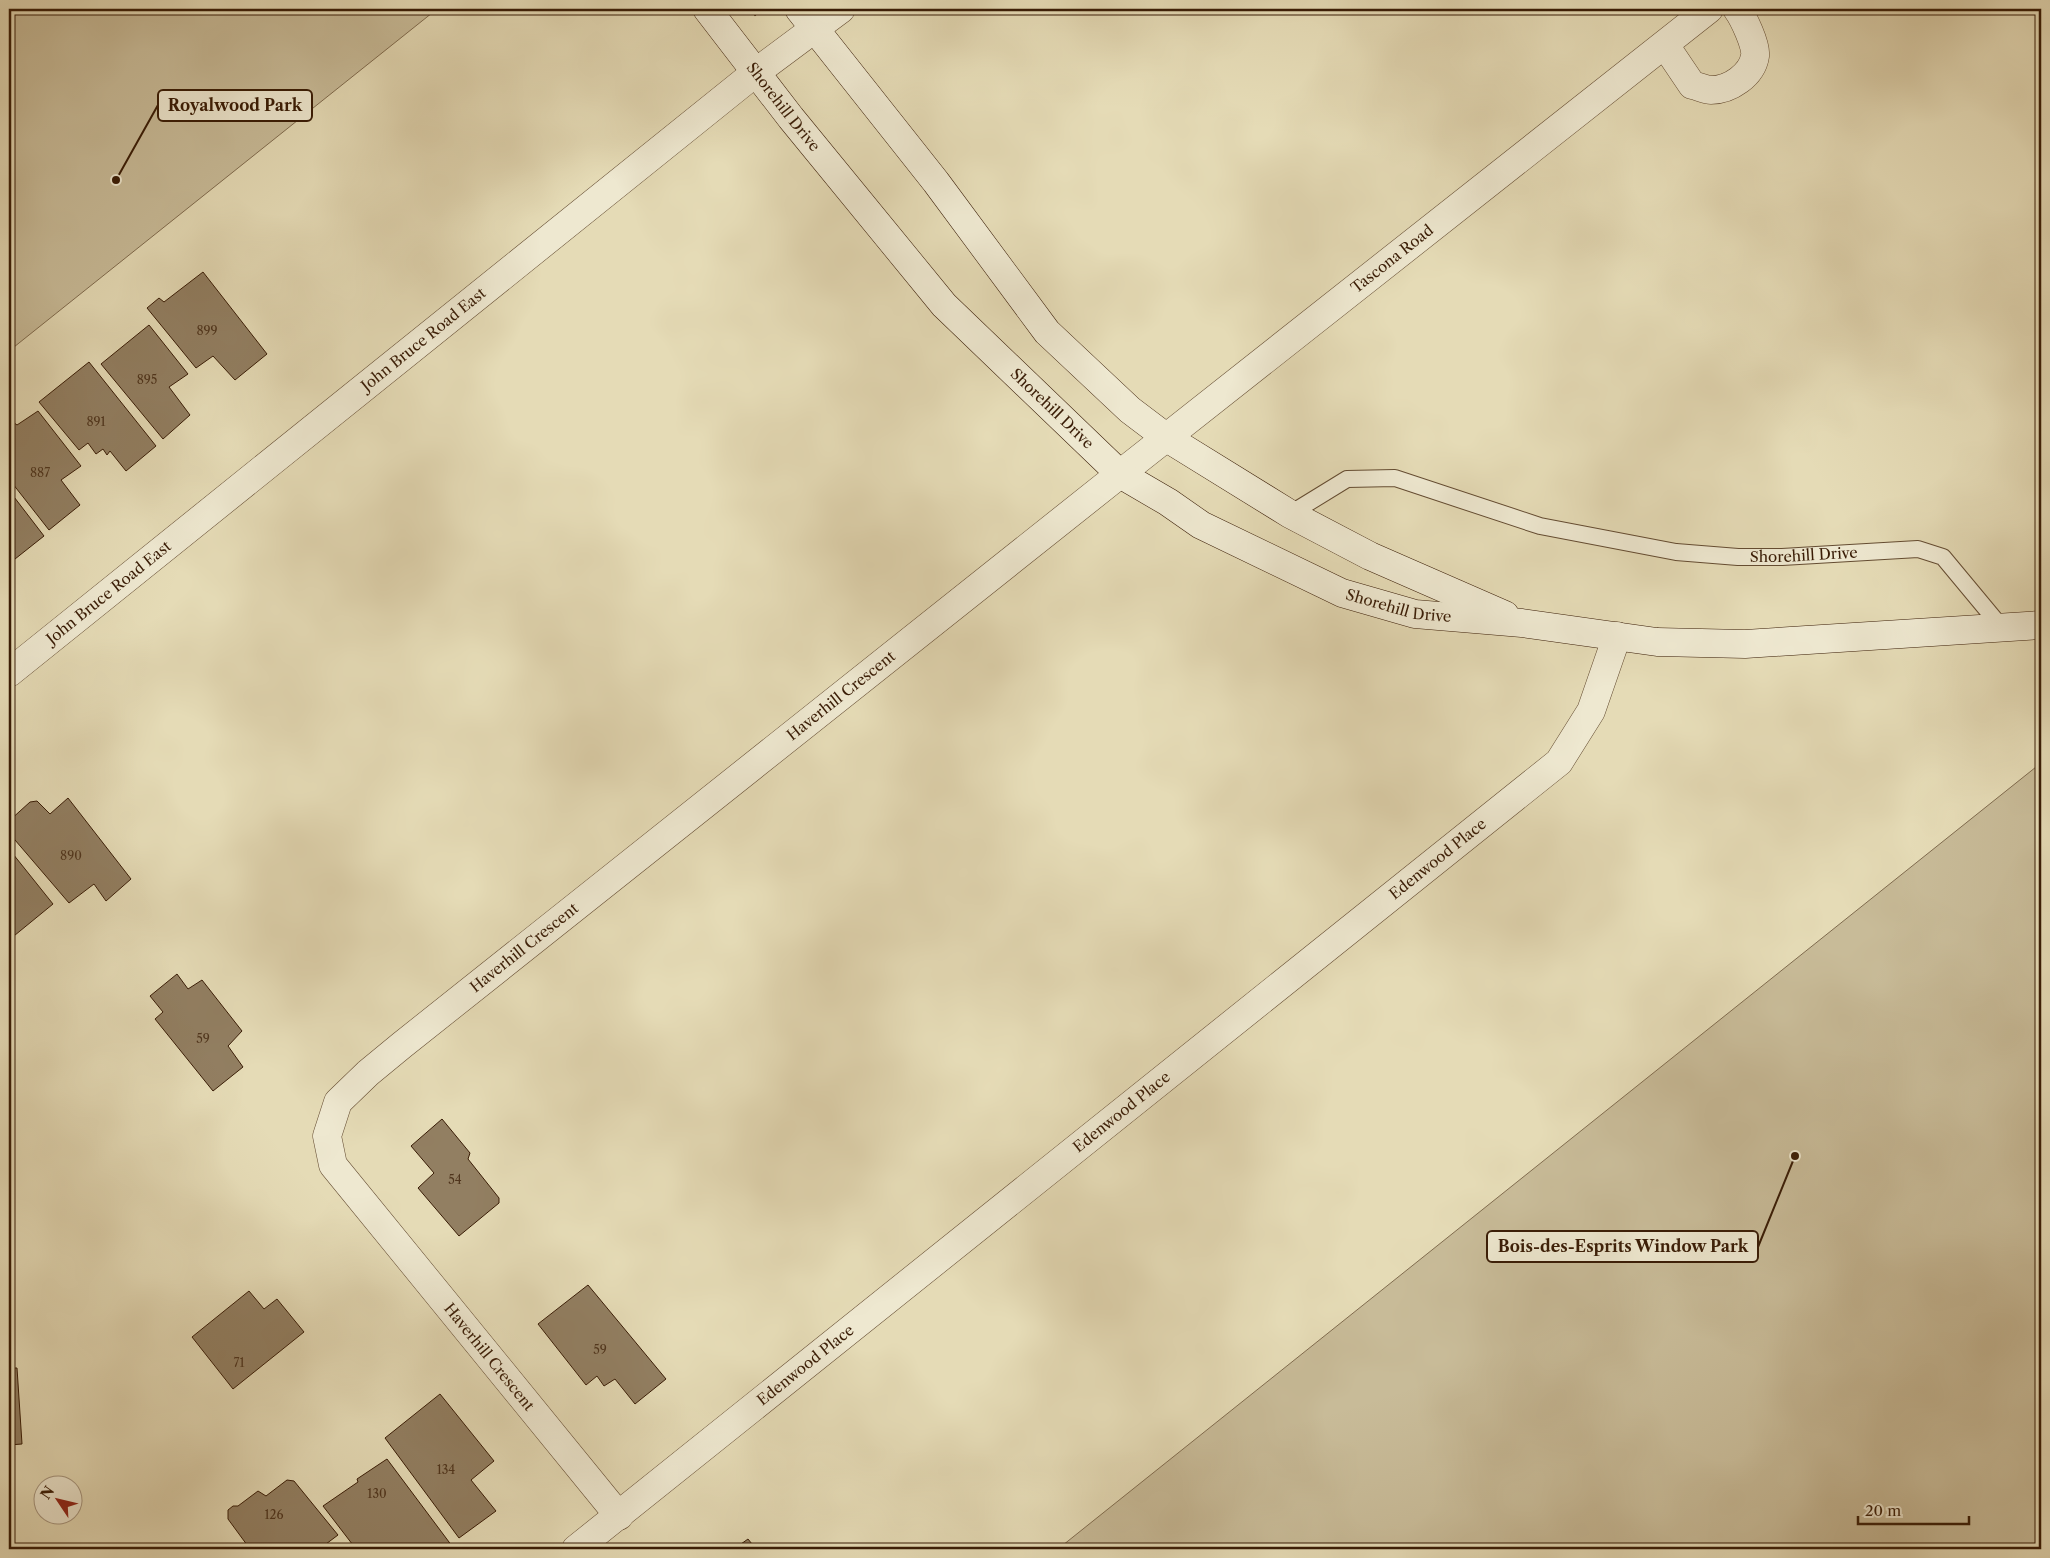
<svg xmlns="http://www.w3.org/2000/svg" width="2050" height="1558" viewBox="0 0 2050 1558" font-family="'Libre Caslon Text',serif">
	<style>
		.green { fill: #c8bb98; stroke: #806c4f }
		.building { fill: #927f62; stroke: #391c06 }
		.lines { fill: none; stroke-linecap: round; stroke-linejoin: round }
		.lane-casing { stroke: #644c32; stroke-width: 18 }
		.street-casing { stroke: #644c32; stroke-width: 29 }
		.secondary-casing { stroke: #391c06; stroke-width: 29 }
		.path { stroke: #391c06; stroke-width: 3; stroke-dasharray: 4 2.5; stroke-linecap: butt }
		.lane { stroke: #eee8d0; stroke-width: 16 }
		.street { stroke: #eee8d0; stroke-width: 28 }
		.secondary { stroke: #eee8d0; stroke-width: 28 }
		.labels { text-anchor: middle; stroke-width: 4.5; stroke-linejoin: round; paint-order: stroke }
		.number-label { font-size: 12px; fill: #4f351d }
		.street-label { font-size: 15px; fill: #391c06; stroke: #eee8d0 }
		.leader { fill: none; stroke: #391c06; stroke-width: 2 }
		.callout-dot { fill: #391c06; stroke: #eee8d0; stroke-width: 2 }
		.callout { fill: #eee8d0; stroke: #391c06; stroke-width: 2 }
		.callout-label { font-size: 16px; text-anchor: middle; font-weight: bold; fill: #391c06 }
	</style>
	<rect width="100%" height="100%" fill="#e5dbb6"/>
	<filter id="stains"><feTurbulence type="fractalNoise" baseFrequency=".004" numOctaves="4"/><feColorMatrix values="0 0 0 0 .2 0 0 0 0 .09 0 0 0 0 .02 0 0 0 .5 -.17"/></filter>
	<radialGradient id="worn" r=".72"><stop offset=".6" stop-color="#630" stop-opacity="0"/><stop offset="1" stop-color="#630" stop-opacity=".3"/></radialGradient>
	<path class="green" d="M9,9H437L9,351Z
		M2041,763V1549H1058Z"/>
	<path class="building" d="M203,272L267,354L235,380L213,356L196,368L147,308L159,298L164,302Z
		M149,325L188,374L169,387L190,415L163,439L101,364Z
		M89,362L156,446L126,471L110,451L107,455L103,449L96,454L88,443L79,450L39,402Z
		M38,411L81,466L61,480L80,505L49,530L9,479V425L13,422L17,425Z
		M11,493L44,536L15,559L9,553V494Z
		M68,798L131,879L106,901L94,884L69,903L9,833V821L30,802L37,801L50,814Z
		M9,849L53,904L9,940Z
		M177,974L188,989L202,980L242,1031L228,1046L243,1067L213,1091L155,1019L163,1012L150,996Z
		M442,1119L470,1153L468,1159L499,1198V1203L459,1236L418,1188L434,1173L411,1146Z
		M588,1285L666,1379L635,1404L615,1379L604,1386L597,1376L586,1385L538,1324Z
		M249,1291L264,1309L277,1299L304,1332L233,1389L192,1337Z
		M9,1368H17L22,1444L9,1445Z
		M440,1394L494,1461L471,1480L496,1511L459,1538L385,1438Z
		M387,1459L452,1546L447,1549H398L396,1547L392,1549H356L323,1506L358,1482L357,1479Z
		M287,1480L294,1481L338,1535L326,1544L330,1549H250L228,1519V1510L233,1506H238L258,1491L266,1496Z
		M748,1539L756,1549H734Z"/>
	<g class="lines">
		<g class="lane-casing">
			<g id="lane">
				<path id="s1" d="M1290,514L1347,479L1395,478L1540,526L1676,552L1738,557H1782L1918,549L1943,557L2002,628"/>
			</g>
		</g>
		<g class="street-casing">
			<g id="street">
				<path d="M1665,45L1692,85C1698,86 1706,90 1711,90C1730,90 1752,75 1755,56C1757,46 1743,17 1737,9"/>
				<path id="s2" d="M9,673L755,73L841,9"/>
				<path id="s3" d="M619,1516L333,1165L327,1136L338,1102L368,1073L402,1045L1120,474L1709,9"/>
				<path id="s4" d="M576,1549L1559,762L1591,711L1617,636"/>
			</g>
		</g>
		<g class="secondary-casing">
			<g id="secondary">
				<path id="s5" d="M707,9L791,118L944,305L1120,474L1168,502L1201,525L1342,593L1415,614L1522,623L1657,642L1745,644L2041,625"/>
				<path d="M799,9L936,182L1047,332L1130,410L1167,438L1290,514L1370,556L1505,615"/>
			</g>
		</g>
		<path class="path" d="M754,15L761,9"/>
		<use href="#lane" class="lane"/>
		<use href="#street" class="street"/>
		<use href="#secondary" class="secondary"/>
	</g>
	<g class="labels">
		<g class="number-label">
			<text x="207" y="335">899</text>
			<text x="147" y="384">895</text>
			<text x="96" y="426">891</text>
			<text x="40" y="477">887</text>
			<text x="71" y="860">890</text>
			<text x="203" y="1043">59</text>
			<text x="455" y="1184">54</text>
			<text x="600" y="1354">59</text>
			<text x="239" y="1367">71</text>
			<text x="446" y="1474">134</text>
			<text x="377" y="1498">130</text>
			<text x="274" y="1519">126</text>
		</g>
		<g class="street-label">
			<text dy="5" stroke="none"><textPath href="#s5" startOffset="124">Shorehill Drive</textPath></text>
			<text dy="5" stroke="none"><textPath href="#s3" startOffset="1868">Tascona Road</textPath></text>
			<text dy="5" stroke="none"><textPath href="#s2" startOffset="532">John Bruce Road East</textPath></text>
			<text dy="5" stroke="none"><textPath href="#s5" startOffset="529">Shorehill Drive</textPath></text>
			<text dy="5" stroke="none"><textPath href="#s1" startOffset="534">Shorehill Drive</textPath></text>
			<text dy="5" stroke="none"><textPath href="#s2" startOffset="128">John Bruce Road East</textPath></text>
			<text dy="5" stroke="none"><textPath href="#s5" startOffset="934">Shorehill Drive</textPath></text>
			<text dy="5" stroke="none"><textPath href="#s3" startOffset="1165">Haverhill Crescent</textPath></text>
			<text dy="5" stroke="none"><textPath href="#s4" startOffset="1104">Edenwood Place</textPath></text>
			<text dy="5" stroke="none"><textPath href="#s3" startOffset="760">Haverhill Crescent</textPath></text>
			<text dy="5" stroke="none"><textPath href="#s4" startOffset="699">Edenwood Place</textPath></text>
			<text transform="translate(489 1357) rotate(51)" y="5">Haverhill Crescent</text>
			<text dy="5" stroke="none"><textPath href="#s4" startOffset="294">Edenwood Place</textPath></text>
		</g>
	</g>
	<path class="leader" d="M116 180L158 105M1795 1156L1758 1247"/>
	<g class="callout-dot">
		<circle cx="116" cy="180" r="5"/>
		<circle cx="1795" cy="1156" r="5"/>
	</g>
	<g class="callout">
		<rect x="158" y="90" width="154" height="31" rx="5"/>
		<rect x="1487" y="1231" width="271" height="31" rx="5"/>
	</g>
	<g class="callout-label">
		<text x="235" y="111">Royalwood Park</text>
		<text x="1623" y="1252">Bois-des-Esprits Window Park</text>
	</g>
	<rect width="2050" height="1558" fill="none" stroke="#e5dbb6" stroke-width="30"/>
	<rect x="10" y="10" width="2030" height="1538" fill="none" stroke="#391c06" stroke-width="2.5"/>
	<rect x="15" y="15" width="2020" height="1528" fill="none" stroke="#391c06"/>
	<g transform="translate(58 1500) rotate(305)"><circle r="24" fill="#eee8d0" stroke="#a6967f"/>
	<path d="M0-4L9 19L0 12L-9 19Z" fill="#8f2418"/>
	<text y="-8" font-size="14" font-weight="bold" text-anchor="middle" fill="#391c06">N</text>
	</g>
	<path d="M1858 1516v8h111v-8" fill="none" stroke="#391c06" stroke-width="2.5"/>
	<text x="1865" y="1516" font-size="15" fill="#391c06" stroke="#eee8d0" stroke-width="4" paint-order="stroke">20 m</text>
	<rect width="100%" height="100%" filter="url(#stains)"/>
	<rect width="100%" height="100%" fill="url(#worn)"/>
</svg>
